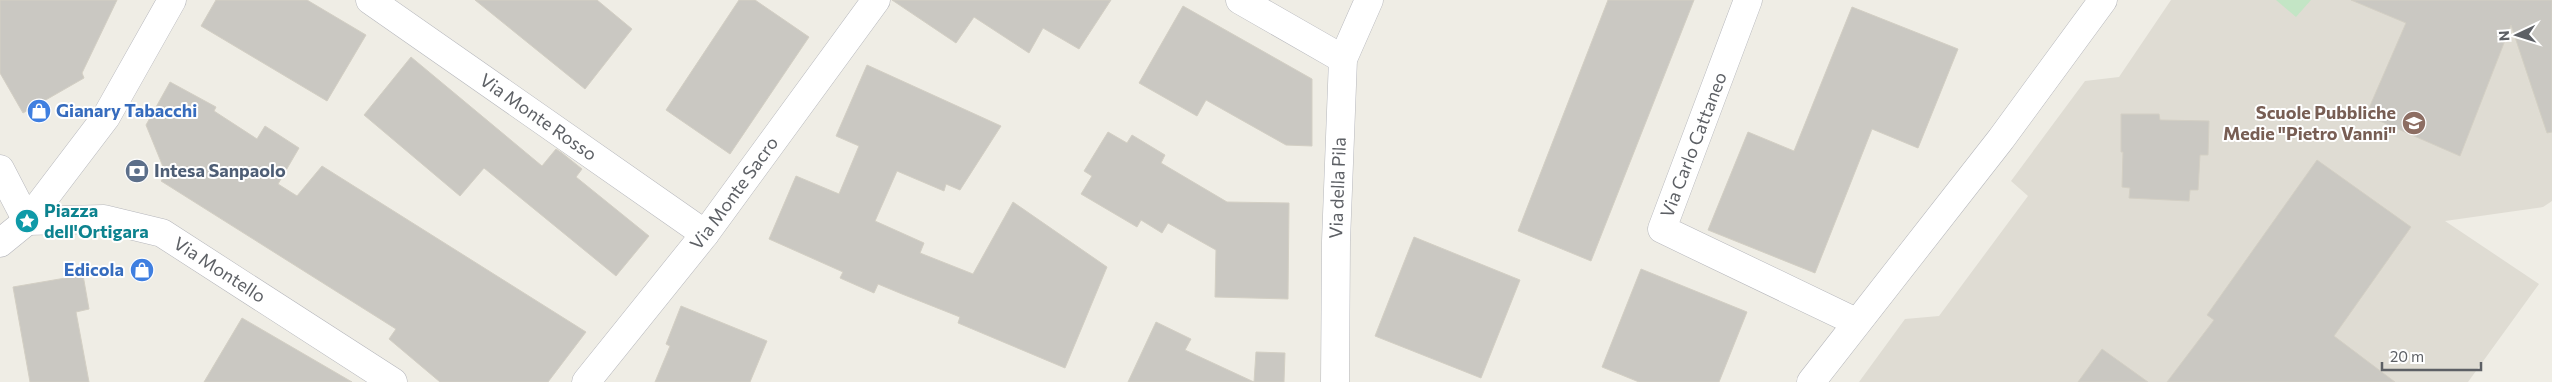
<svg xmlns="http://www.w3.org/2000/svg" width="2552" height="382" viewBox="0 0 2552 382" font-family="Commissioner,sans-serif">
	<style>
		.education { fill: #dfdcd3 }
		.green { fill: #c3e5c5 }
		.building { fill: #cac8c2; stroke: #d3cfc4 }
		.lines { fill: none; stroke-linecap: round; stroke-linejoin: round }
		.minor-casing { stroke: #b6b7bc; stroke-width: 29 }
		.minor { stroke: #fff; stroke-width: 28 }
		.labels { text-anchor: middle; stroke-width: 4; stroke-linejoin: round; paint-order: stroke }
		.shop-label { font-size: 18px; font-weight: bold; fill: #366cbe; stroke: #fff; text-anchor: start }
		.education-label { font-size: 18px; font-weight: bold; fill: #785e54; stroke: #fff; text-anchor: end }
		.street-label { font-size: 18px; fill: #5d6065; stroke: #fff }
		.service-label { font-size: 18px; font-weight: bold; fill: #4e5e75; stroke: #fff; text-anchor: start }
		.culture-label { font-size: 18px; font-weight: bold; fill: #0d838f; stroke: #fff; text-anchor: start }
	</style>
	<rect width="100%" height="100%" fill="#efede5"/>
	<path class="education" d="M2171,0H2552V201L2543,207L2445,221L2539,284L2468,382H1859L1905,319L1939,316L2028,196L2011,181L2085,81L2119,77Z"/>
	<path class="green" d="M2276,0H2311L2296,17Z"/>
	<path class="building" d="M0,0H117L82,73L84,78L23,113L0,73Z
		M216,0H307L366,35L327,101L201,26Z
		M475,0H597L632,29L585,89Z
		M739,0H755L809,37L730,154L666,110Z
		M892,0H1111L1079,49L1043,28L1029,53L974,17L956,43Z
		M1608,0H1694L1591,261L1518,231Z
		M2351,0H2552V132L2547,133L2511,25L2460,156L2366,115L2406,23Z
		M1183,6L1312,79V146L1286,145L1206,100L1197,116L1139,83Z
		M1852,7L1958,49L1918,148L1872,129L1815,273L1708,230L1748,132L1794,151Z
		M411,57L542,166L556,149L562,153L582,169L576,177L649,236L616,276L484,168L460,196L364,115Z
		M867,65L1001,126L960,190L946,184L944,191L897,171L875,221L924,243L920,253L973,274L1013,202L1107,267L1065,368L958,323L960,317L902,294L878,284L874,293L840,278L843,272L769,239L796,176L839,194L859,146L836,136Z
		M170,82L216,107L214,111L257,139L265,126L299,148L278,184L297,196L322,166L586,332L548,382H440L389,339L396,329L161,181L166,174L146,125Z
		M2121,114H2159L2160,120L2209,121L2208,155H2200L2198,190H2190L2189,201L2129,198L2130,188L2122,187L2123,152H2121Z
		M1108,132L1127,143L1132,135L1165,155L1161,163L1227,202L1289,203L1288,299L1215,297L1216,250L1168,223L1162,233L1141,220L1137,227L1081,194L1092,176L1084,171Z
		M2317,160L2411,227L2334,336L2395,382H2167L2214,320L2207,315Z
		M1414,237L1520,280L1481,378L1375,336Z
		M1641,269L1747,312L1719,382H1639L1602,367Z
		M83,275L89,309L76,312L89,382H30L13,287Z
		M681,306L767,341L750,382H655L670,346L666,344Z
		M242,318L352,382H204Z
		M1156,322L1191,339L1185,350L1254,382L1256,352L1285,353L1284,382H1128Z
		M2102,349L2148,382H2078Z"/>
	<g class="lines">
		<g class="minor-casing">
			<g id="minor">
				<path id="s1" d="M370,0L705,234"/>
				<path d="M1240,0L1343,59"/>
				<path d="M1748,0L1662,229L1856,322"/>
				<path d="M0,169L27,221"/>
				<path id="s2" d="M27,221L104,219L162,233L393,382"/>
				<path d="M0,243L27,221L106,117L172,0"/>
				<path id="s3" d="M586,382L705,234L876,0"/>
				<path id="s4" d="M1335,382L1336,241L1343,59L1369,0"/>
				<path d="M1811,382L2001,139L2103,0"/>
			</g>
		</g>
		<use href="#minor" class="minor"/>
	</g>
	<defs>
		<g id="shop-disc" transform="scale(1.25)"><circle r="9.5" fill="#3f7fe0" stroke="#fff"/><path d="M-5-2.5h2.3a2.7 3.5 0 0 1 5.4 0H5L5.5 6h-11ZM-1.5-2.5h3a1.5 2.3 0 0 0-3 0Z" fill="#fff"/></g>
		<g id="school-disc" transform="scale(1.25)"><circle r="9.5" fill="#8d6e63" stroke="#fff"/><path d="M0-5L7-2L0 1L-7-2ZM-4 1L0 2.5L4 1V4Q0 6-4 4Z" fill="#fff"/></g>
		<g id="bank-disc" transform="scale(1.25)"><circle r="9.5" fill="#5c6f8a" stroke="#fff"/><path d="M-6-4H6V4H-6ZM0-2.3a2.3 2.3 0 1 0 0 4.6a2.3 2.3 0 1 0 0-4.6Z" fill="#fff"/></g>
		<g id="sight-disc" transform="scale(1.25)"><circle r="9.5" fill="#0f9aa8" stroke="#fff"/><path d="M0-6L1.8-2.2L6-1.7L2.9 1.2L3.7 5.4L0 3.3L-3.7 5.4L-2.9 1.2L-6-1.7L-1.8-2.2Z" fill="#fff"/></g>
	</defs>
	<g fill-rule="evenodd">
		<use href="#shop-disc" x="39" y="111"/>
		<use href="#school-disc" x="2414" y="123"/>
		<use href="#bank-disc" x="137" y="171"/>
		<use href="#sight-disc" x="27" y="221"/>
		<use href="#shop-disc" x="142" y="270"/>
	</g>
	<g class="labels">
		<g class="shop-label">
			<text x="56" y="117">Gianary Tabacchi</text>
			<text x="124" y="276" text-anchor="end">Edicola</text>
		</g>
		<g class="education-label">
			<text x="2396" y="119">Scuole Pubbliche<tspan x="2396" dy="21">Medie "Pietro Vanni"</tspan></text>
		</g>
		<g class="street-label">
			<text dy="6" stroke="none"><textPath href="#s1" startOffset="205">Via Monte Rosso</textPath></text>
			<text transform="translate(1694 145) rotate(-69)" y="6">Via Carlo Cattaneo</text>
			<text dy="6" stroke="none"><textPath href="#s4" startOffset="194">Via della Pila</textPath></text>
			<text dy="6" stroke="none"><textPath href="#s3" startOffset="240">Via Monte Sacro</textPath></text>
			<text dy="6" stroke="none"><textPath href="#s2" startOffset="205">Via Montello</textPath></text>
		</g>
		<g class="service-label">
			<text x="154" y="177">Intesa Sanpaolo</text>
		</g>
		<g class="culture-label">
			<text x="44" y="217">Piazza<tspan x="44" dy="21">dell'Ortigara</tspan></text>
		</g>
	</g>
	<g transform="translate(2517 35) rotate(266)" stroke="#ffffff" stroke-width="4" paint-order="stroke">
	<path d="M0-4L9 19L0 12L-9 19Z" fill="#5d6065"/>
	<text y="-8" font-size="14" font-weight="bold" text-anchor="middle" fill="#5d6065">N</text>
	</g>
	<path d="M2382 362v8h99v-8" fill="none" stroke="#5d6065" stroke-width="2.5"/>
	<text x="2390" y="362" font-size="15" fill="#5d6065" stroke="#ffffff" stroke-width="4" paint-order="stroke">20 m</text>
</svg>
